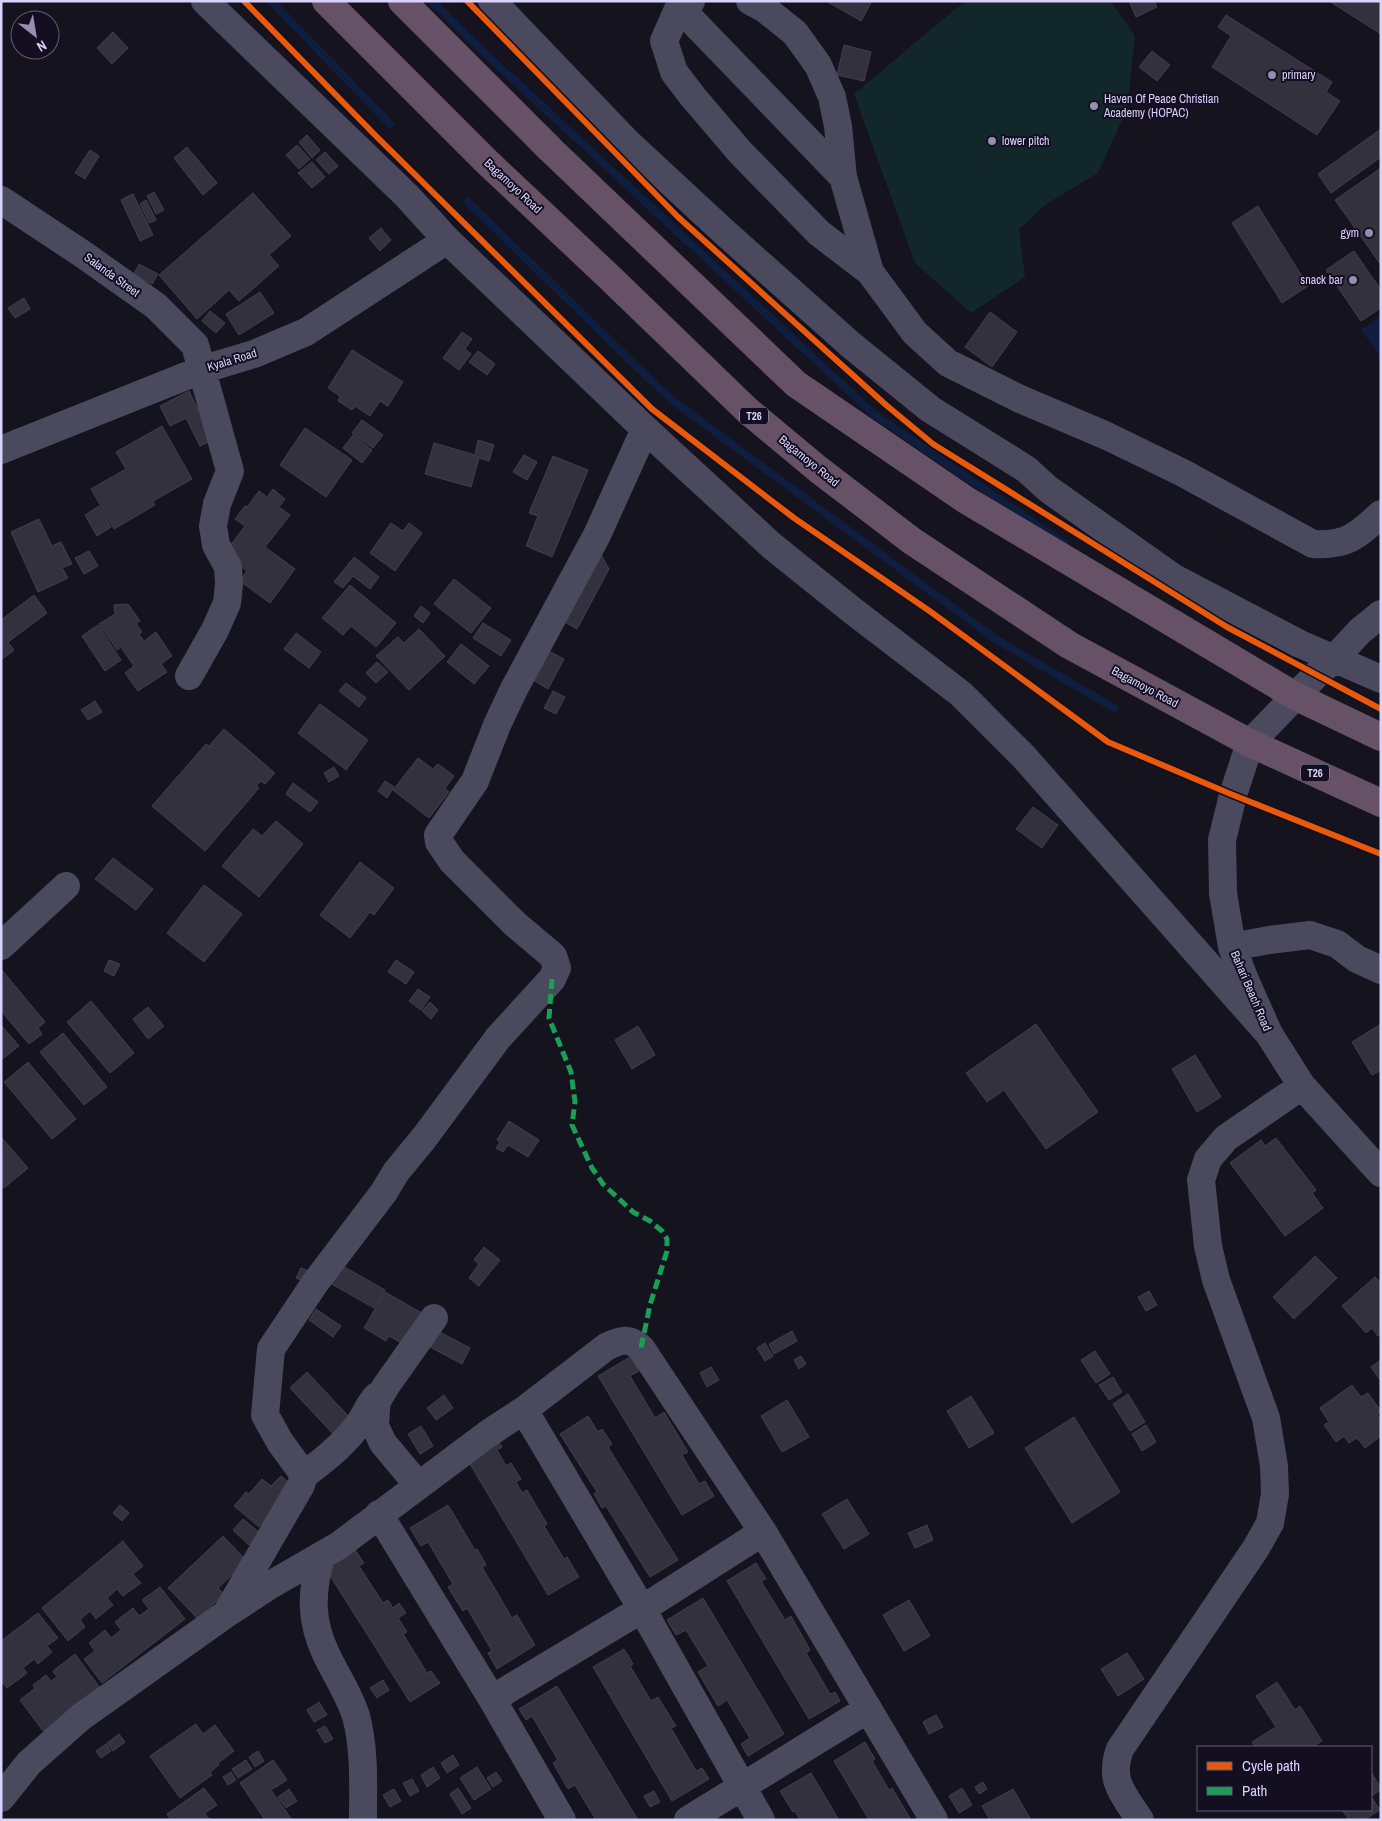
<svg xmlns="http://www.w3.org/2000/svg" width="1382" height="1821" viewBox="0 0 1382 1821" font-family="'Archivo Narrow',sans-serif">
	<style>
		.green { fill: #122729 }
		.water { fill: #0f1d3e }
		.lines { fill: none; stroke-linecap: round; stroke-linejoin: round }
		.stream { stroke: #0f1d3e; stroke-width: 8 }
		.building { fill: #34313f; stroke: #423e50 }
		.minor { stroke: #4b495e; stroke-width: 28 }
		.highway { stroke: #665166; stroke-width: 28 }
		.quiet { stroke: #1a9f57; stroke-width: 5; stroke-dasharray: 10 5; stroke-linecap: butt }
		.cycleway-casing { stroke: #130f21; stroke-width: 9 }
		.cycleway { stroke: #e8590c; stroke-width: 6 }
		.poi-dot { fill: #948fae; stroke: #130f21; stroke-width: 2 }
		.labels { text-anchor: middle; stroke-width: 4; stroke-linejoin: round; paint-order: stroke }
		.shield { fill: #130f21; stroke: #9e98ba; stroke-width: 1 }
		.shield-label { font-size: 11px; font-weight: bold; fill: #d9d2fc }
		.poi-label { font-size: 12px; fill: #d9d2fc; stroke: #130f21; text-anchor: start }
		.street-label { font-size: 12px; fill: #d9d2fc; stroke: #130f21 }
	</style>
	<rect width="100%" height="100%" fill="#15131d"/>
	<path class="green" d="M967,1H1111L1135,36L1127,109L1098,173L1048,203L1019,229L1025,277L971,313L915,263L854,94L954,10Z"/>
	<path class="water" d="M1381,316V358L1361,330Z"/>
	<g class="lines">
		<path class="stream" d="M271,1L390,124
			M432,1L474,43L875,415L1065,544
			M468,202L668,397L994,638L1114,708"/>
	</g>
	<path class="building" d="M826,1H872L861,21Z
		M1129,1H1154L1157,7L1136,17Z
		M1329,1H1381V34Z
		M1226,15L1332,82L1326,92L1340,101L1317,135L1212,67L1231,36L1218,27Z
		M113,32L128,48L112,64L97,48Z
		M844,45L871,52L864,81L837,75Z
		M1152,51L1170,65L1157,81L1139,67Z
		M1381,129V157L1331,193L1318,174Z
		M307,135L320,150L312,158L299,142Z
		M297,145L310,159L299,169L286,155Z
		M187,147L217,183L203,195L174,158Z
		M90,150L99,156L85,179L75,173Z
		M325,152L338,166L329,174L316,160Z
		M312,162L325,177L312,188L298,173Z
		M1381,168V265L1335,200Z
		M154,192L164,210L156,214L147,196Z
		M253,193L291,236L269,255L279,266L239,301L229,290L197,319L159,275Z
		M133,194L153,235L140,241L121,200Z
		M146,200L156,220L149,223L140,204Z
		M1258,206L1308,286L1282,303L1232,223Z
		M381,228L391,240L380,251L369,238Z
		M1354,251L1381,290V308L1361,321L1326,270Z
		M139,264L158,274L152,284L134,274Z
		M260,292L274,313L239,335L226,314Z
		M24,298L30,309L15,318L8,308Z
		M210,311L225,323L216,333L202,321Z
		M990,312L1017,332L992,367L965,347Z
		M462,332L472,339L465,349L471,354L459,370L443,358Z
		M352,350L403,382L388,406L380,401L370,416L355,406L352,410L338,401L340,396L328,388Z
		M478,351L495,364L487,375L469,362Z
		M189,391L213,440L200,446L186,418L170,426L160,406Z
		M362,420L383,435L373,448L352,433Z
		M162,426L192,479L153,501L155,505L114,529L91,489L126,469L116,452Z
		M305,428L352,460L326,497L280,465Z
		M353,435L372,450L362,463L343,448Z
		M478,440L494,445L489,461L479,458L471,487L425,474L434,443L475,455Z
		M524,455L537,462L527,480L513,472Z
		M553,456L588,470L552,557L526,546L538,516L529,513Z
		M273,489L285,499L279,507L290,515L265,547L295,569L270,603L240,581L247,571L224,554L245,526L235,519L245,506L247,507L259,491L267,497Z
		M99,506L111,527L97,536L85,515Z
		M39,519L52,546L61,542L72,564L62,568L68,578L38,592L11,532Z
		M391,523L403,531L409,523L422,533L395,571L370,553Z
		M598,549L609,569L577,629L563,621Z
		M89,551L98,566L84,574L75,558Z
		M354,557L379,577L370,589L353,576L343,588L334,582Z
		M454,579L491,608L471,633L434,604Z
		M350,585L396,623L376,647L351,626L343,635L322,618Z
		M34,595L47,613L8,642L14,650L1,660V620Z
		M128,604L140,621L136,623L142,632L139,634L144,641L156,632L172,656L161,664L167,672L138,691L125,673L134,666L121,647L117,650L99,624L115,614L114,605Z
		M421,606L430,613L423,623L414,616Z
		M483,623L511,640L501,656L473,638Z
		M98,625L121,660L105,671L82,636Z
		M419,629L445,656L409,690L376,656L398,637L404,643Z
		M296,633L321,652L309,668L284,649Z
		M461,644L489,666L474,684L447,662Z
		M547,650L564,659L548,689L532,679Z
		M377,662L388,672L376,683L366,673Z
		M346,683L366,698L359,707L339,691Z
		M553,691L565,697L556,714L544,708Z
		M95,701L102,712L88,720L81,710Z
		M320,704L368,740L346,770L298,733Z
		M224,729L275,773L265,784L261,781L256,786L259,788L205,851L152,806L206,744L209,746Z
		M418,758L433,769L438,764L454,776L445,788L449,792L429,818L393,790Z
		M334,767L339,776L329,782L324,773Z
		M385,781L394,787L387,798L378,791Z
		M293,783L318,802L310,812L286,794Z
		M1033,807L1058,825L1042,848L1016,829Z
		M276,821L303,844L259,897L222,866L253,829L262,836Z
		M113,858L153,889L136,910L95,879Z
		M360,862L394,888L374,915L370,912L350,938L320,915Z
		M204,885L242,914L204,962L167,933Z
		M109,960L120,964L114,976L104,971Z
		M396,960L414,972L406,984L388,972Z
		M2,970L45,1022L38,1028L42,1034L29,1044L1,1011Z
		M418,989L430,997L421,1010L409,1001Z
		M91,1001L134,1053L110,1073L67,1022Z
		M430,1002L438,1010L431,1019L422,1011Z
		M148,1007L164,1026L148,1039L133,1019Z
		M1036,1024L1098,1112L1046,1149L1004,1090L987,1102L966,1073Z
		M1381,1024V1070L1372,1075L1352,1042Z
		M1,1025L19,1046L1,1060Z
		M638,1026L655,1055L632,1069L615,1040Z
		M63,1033L107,1087L84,1105L40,1052Z
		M1195,1055L1221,1097L1197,1112L1172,1069Z
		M28,1062L76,1119L52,1139L4,1082Z
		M509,1121L539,1140L528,1157L508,1145L503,1152L496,1148L500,1142L497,1140Z
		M1,1137L28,1168L4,1188L1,1186Z
		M1276,1138L1316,1190L1312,1193L1323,1208L1285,1236L1230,1163L1261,1140L1265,1146Z
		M484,1247L500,1260L479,1286L469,1278L479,1264L474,1260Z
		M1315,1256L1337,1278L1294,1319L1273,1297Z
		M341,1265L385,1290L374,1308L330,1283Z
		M301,1268L313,1273L308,1283L296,1278Z
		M1375,1277L1381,1283V1334L1378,1336L1372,1328L1366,1333L1342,1306Z
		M1149,1291L1157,1305L1146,1311L1138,1297Z
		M385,1292L427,1316L409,1347L389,1336L386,1341L364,1328Z
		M316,1309L341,1326L333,1337L309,1320Z
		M436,1330L470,1348L462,1364L428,1346Z
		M792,1331L797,1341L774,1354L769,1344Z
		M765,1343L773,1356L765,1361L757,1348Z
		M1095,1351L1110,1374L1096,1383L1081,1360Z
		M801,1356L806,1364L799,1369L794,1360Z
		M630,1357L639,1371L630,1376L655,1418L664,1412L688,1452L682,1455L699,1484L705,1481L714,1496L682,1515L598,1376Z
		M1381,1360V1381L1371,1367Z
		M711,1367L719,1380L707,1387L700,1373Z
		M307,1372L352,1420L335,1436L290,1388Z
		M1113,1377L1122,1392L1109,1400L1099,1385Z
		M1352,1385L1361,1397L1368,1393L1381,1411L1377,1415L1381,1421V1436L1365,1448L1357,1438L1349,1443L1344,1436L1336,1442L1324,1425L1329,1422L1320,1408Z
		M1128,1394L1145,1422L1130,1431L1113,1404Z
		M444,1395L453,1408L436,1420L427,1408Z
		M971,1396L994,1433L969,1448L947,1411Z
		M787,1400L809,1437L782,1452L761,1416Z
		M588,1416L598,1432L602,1429L612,1444L608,1447L678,1560L650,1577L606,1506L602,1508L594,1494L597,1492L560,1434Z
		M1074,1417L1120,1492L1072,1523L1025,1448Z
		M1146,1425L1156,1442L1142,1451L1132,1434Z
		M421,1426L433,1446L420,1454L408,1434Z
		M495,1436L502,1447L497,1450L506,1466L511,1463L521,1479L516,1482L522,1493L527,1490L547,1524L544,1526L564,1559L567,1557L579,1577L548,1595L464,1454Z
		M281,1476L294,1487L259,1527L234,1506L246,1492L249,1494L262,1479L271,1486Z
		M847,1499L869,1534L844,1549L822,1514Z
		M120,1505L129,1513L122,1521L113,1513Z
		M448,1505L475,1550L477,1549L486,1565L482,1567L512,1618L517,1615L535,1645L497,1669L488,1653L492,1651L467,1608L463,1611L448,1587L453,1584L428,1542L421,1546L410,1528Z
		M243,1519L260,1533L249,1545L233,1530Z
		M927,1525L933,1540L915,1548L908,1533Z
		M223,1536L247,1561L218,1588L224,1594L198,1619L168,1588Z
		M123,1541L143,1566L133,1574L141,1583L123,1596L117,1589L107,1598L113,1605L96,1619L90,1611L80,1620L85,1627L68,1641L42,1608Z
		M352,1545L364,1563L359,1566L383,1603L388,1600L393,1608L399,1603L406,1613L398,1618L407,1632L403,1634L427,1673L431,1671L440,1683L410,1702L322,1563Z
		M756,1563L766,1579L761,1581L785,1620L791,1616L810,1650L806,1653L830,1694L835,1692L840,1701L809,1719L727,1581Z
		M160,1587L185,1619L102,1683L84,1659L95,1651L89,1643L105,1630L111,1638L121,1630L115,1622L133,1608L139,1616L149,1609L142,1600Z
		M703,1598L784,1734L748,1756L741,1744L750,1738L727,1700L718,1706L698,1672L708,1666L686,1630L676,1635L667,1620Z
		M909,1600L930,1636L904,1651L883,1615Z
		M38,1613L58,1638L47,1646L52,1652L38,1664L34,1659L23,1668L27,1673L7,1688L1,1681V1641Z
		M624,1649L633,1664L630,1666L651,1701L658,1697L676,1726L671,1728L696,1771L702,1768L709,1779L672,1801L593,1667Z
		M1127,1653L1144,1679L1118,1696L1101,1669Z
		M75,1654L100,1688L43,1731L20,1700L35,1688L33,1685L46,1675L51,1681L57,1677L53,1671Z
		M383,1680L389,1690L377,1698L370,1688Z
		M1277,1682L1295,1710L1300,1706L1322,1741L1312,1747H1255L1252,1742L1276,1727L1256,1696Z
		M557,1686L638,1820H596L575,1785L568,1789L553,1763L558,1760L532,1716L526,1720L519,1709Z
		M319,1702L327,1715L314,1722L307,1710Z
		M936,1715L943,1727L929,1734L923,1722Z
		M196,1724L203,1734L215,1725L234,1751L218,1763L219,1765L210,1772L212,1775L180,1798L150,1756Z
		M325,1726L333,1739L325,1743L317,1730Z
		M119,1734L125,1742L113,1751L107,1743Z
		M865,1742L875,1759L872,1761L889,1790L892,1788L911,1820H869L834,1761Z
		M106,1744L111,1751L101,1758L96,1751Z
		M258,1751L264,1761L255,1767L249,1757Z
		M453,1755L459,1765L447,1773L441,1763Z
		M246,1760L252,1769L238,1778L232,1769Z
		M273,1760L287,1780L271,1790L292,1820H265L240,1783Z
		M433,1767L440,1778L427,1787L421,1775Z
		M477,1767L491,1789L474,1800L460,1778Z
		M231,1772L236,1780L228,1785L223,1777Z
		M496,1772L502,1781L493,1787L487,1778Z
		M1371,1772L1381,1788V1790L1371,1796L1380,1810L1364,1820H1349L1342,1810H1371Z
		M811,1773L839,1820H800L795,1811L793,1812L780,1791Z
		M412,1779L419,1791L410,1796L403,1783Z
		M983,1782L987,1789L979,1794L975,1787Z
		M204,1788L217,1805L205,1813L210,1820H171L167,1814Z
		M458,1788L471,1808L462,1814L450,1794Z
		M962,1788L972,1805L959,1813L949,1796Z
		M289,1789L297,1801L286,1808L278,1797Z
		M394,1789L401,1801L390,1807L383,1795Z
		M1013,1789L1031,1820H990L982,1806Z
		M654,1791L660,1802L650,1807L644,1796Z"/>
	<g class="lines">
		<path class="minor" d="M205,1L407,196L447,240L645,429L772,546L853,611L961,694L1024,757L1269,1034
			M492,1L626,141L722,230L851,345L930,409L1026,469L1048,489L1174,578L1300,644L1381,679
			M691,1L679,7L664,41L674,72L693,97L740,152L819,233L870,272
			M750,1L765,9L795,33L818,65L832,97L838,126L843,177L870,272L915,333L948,363L1020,399L1107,436L1183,473L1313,544C1347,546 1357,536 1381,514
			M679,7L843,177
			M1,200L84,255L156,306L195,345L230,471L217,504L213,526L216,545L228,567L229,584L227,603L215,630L189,676
			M1,450L201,370L254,354L306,332L447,240
			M1381,614L1360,631L1334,659L1316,675L1250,743L1233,795L1222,840L1223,893L1232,947L1245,980L1269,1034L1302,1086L1381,1173
			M1,946L66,886
			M1232,947L1269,940L1310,935L1337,944L1357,959L1381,970
			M524,1410L642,1609L761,1820
			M304,1475C323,1461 341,1447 355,1429C364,1419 367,1406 377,1396
			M418,1485L383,1443L375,1426L376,1409L377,1401L386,1386L434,1318
			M379,1514L492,1699L562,1820
			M321,1557C311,1592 310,1620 326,1654C336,1675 349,1694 356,1716C365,1750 363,1786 363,1820
			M226,1614L301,1485L304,1475L280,1442L265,1415L271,1349L315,1283L384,1192L396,1172L424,1138L498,1038L552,979L557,968L553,956L515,924L452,861L439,842L438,835L475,781L497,725L514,689L597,535L645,429
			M492,1699L642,1609L763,1532
			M1,1798L29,1763L81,1717L226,1614L272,1584L338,1546L489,1433L524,1410L606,1347C620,1340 629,1337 641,1348L763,1532L934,1820
			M688,1820L868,1709
			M1140,1820C1124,1795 1108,1781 1120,1749L1256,1548L1270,1523L1275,1494L1274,1466L1266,1418L1216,1280L1208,1246L1201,1180L1208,1159L1226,1138L1302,1086"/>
		<path class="highway" d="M326,1L487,162L606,274L747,410L819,470L912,541L1069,645L1250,743L1381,803
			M402,1L551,150L796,384L966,500L1295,696L1381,737"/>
		<path class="quiet" d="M552,979L549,1018L571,1072L575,1102L572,1125L592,1168L603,1184L633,1212L650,1221L662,1231L667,1239V1251L650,1305L641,1348"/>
		<g class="cycleway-casing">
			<path id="cycleway" d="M244,1L375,135L652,409L794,518L931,612L1108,742L1233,795L1381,854
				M467,1L678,217L886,405L933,444L1227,627L1381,709"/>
		</g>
		<use href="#cycleway" class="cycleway"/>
	</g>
	<g class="poi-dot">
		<circle cx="1272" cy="75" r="5"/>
		<circle cx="1094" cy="106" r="5"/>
		<circle cx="992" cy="141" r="5"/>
		<circle cx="1369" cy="233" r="5"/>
		<circle cx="1353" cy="280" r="5"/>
	</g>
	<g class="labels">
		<g class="shield">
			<rect x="740" y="407.5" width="28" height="17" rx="4"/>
			<rect x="1301" y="764.5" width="28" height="17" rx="4"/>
		</g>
		<g class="shield-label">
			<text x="754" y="420">T26</text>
			<text x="1315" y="777">T26</text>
		</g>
		<g class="poi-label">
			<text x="1282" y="79">primary</text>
			<text x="1104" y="103">Haven Of Peace Christian<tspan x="1104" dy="14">Academy (HOPAC)</tspan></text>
			<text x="1002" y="145">lower pitch</text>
			<text x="1359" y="237" text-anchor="end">gym</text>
			<text x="1343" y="284" text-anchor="end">snack bar</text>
		</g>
		<g class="street-label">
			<text transform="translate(513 186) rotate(43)" y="4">Bagamoyo Road</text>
			<text transform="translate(112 275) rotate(36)" y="4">Salanda Street</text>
			<text transform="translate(232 360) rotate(-17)" y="4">Kyala Road</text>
			<text transform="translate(809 461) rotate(39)" y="4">Bagamoyo Road</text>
			<text transform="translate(1145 687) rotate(28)" y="4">Bagamoyo Road</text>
			<text transform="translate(1251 991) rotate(67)" y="4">Bahari Beach Road</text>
		</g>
	</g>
	<rect width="1382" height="1821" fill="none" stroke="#d9d2fc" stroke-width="5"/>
	<rect x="1197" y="1746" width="175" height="65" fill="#130f21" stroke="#625d79"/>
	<rect x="1207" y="1762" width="25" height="8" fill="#e8590c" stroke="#625d79"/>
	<text x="1242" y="1771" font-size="15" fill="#d9d2fc">Cycle path</text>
	<rect x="1207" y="1787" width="25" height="8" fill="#1a9f57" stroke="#625d79"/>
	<text x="1242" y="1796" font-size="15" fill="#d9d2fc">Path</text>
	<g transform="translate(35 35) rotate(149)"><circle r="24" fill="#130f21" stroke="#625d79"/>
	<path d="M0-4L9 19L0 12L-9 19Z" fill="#948fae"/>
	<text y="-8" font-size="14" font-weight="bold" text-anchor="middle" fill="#d9d2fc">N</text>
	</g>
</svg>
